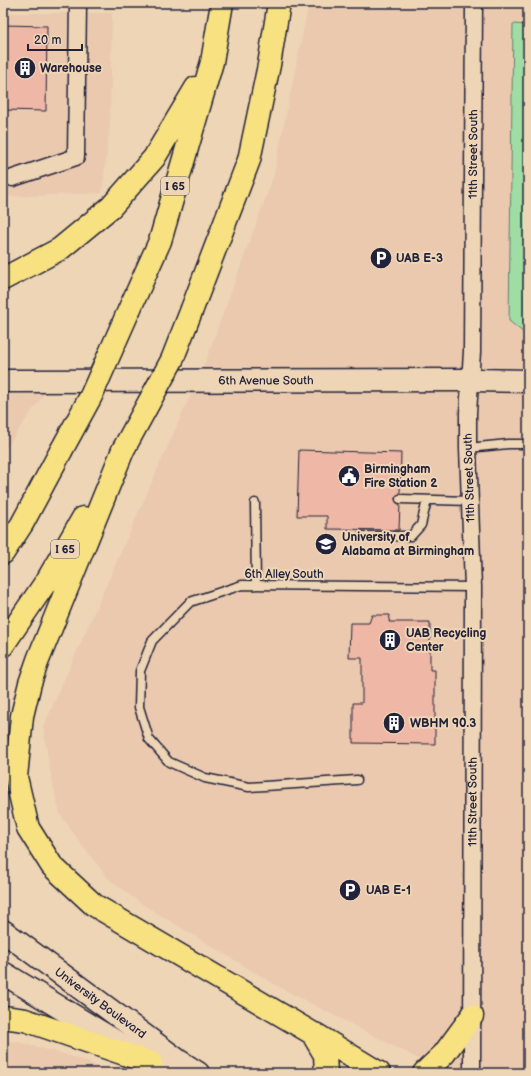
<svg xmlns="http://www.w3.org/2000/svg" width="531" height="1076" viewBox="0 0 531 1076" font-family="'Balsamiq Sans',sans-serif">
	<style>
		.built { fill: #eac9af }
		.green { fill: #a0dda4; stroke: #618070 }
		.building { fill: #efb7a5; stroke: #22223b }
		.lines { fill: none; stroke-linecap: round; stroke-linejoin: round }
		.lane-casing { stroke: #22223b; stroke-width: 11 }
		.street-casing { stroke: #22223b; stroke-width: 19 }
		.secondary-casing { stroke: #22223b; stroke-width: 25 }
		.highway-casing { stroke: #22223b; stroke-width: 25 }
		.lane { stroke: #eed5b6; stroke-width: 8 }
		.street { stroke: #eed5b6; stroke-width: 16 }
		.secondary { stroke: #eed5b6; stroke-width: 22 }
		.highway { stroke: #f8e181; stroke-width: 22 }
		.highway-bridge-casing { stroke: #22223b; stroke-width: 25; stroke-linecap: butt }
		.highway-bridge { stroke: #f8e181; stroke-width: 22 }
		.labels { text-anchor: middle; stroke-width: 4; stroke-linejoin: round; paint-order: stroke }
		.shield { fill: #eed5b6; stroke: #5f5860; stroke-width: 1 }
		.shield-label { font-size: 11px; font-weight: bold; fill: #22223b }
		.poi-label { font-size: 12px; font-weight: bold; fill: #22223b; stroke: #eed5b6; text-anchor: start }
		.street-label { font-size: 12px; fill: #22223b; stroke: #eed5b6 }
	</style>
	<rect width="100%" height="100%" fill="#eed5b6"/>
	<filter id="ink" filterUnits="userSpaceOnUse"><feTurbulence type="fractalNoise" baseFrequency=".025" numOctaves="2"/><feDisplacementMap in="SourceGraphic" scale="8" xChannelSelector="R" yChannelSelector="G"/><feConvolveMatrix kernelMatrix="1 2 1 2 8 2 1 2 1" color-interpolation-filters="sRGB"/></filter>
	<g filter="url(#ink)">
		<path class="built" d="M309,3H528V1073H446L279,987L142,904L109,879L84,848L60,814L52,780L43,728L206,360L273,178Z
			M3,13H112L110,124L102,193L3,197Z
			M47,390L3,452V391Z
			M3,1040L17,1042L67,1055L95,1065L108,1073H3Z"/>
		<path class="green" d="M513,24L528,25V336L509,321Z"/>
		<path class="building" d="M3,25L47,26L46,111L3,110Z
			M299,450L401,453L400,494L396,496L395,499L397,503L400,504L399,530L327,529V516H297Z
			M372,615H390L389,622H430V670H435V744L353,743V703H362V658H349L350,623H369Z"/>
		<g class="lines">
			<g class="lane-casing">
				<path id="lane" d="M468,448L508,444H528
					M400,499L470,501
					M255,503L256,585
					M361,536H411L421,525L427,500
					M357,780L249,787L205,778L169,762L149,739L139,707L140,671L152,641L190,602L242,585L473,587"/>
			</g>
			<g class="street-casing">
				<g id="street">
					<path d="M13,178L76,157L78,3"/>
					<path id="s1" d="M472,1073L473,587L468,448V413L472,352L474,3"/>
				</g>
			</g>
			<g class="secondary-casing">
				<g id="secondary">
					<path id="s2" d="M3,381L471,380L528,381"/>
					<path id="s3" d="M3,931L179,1061L198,1073"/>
					<path d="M3,973L151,1063L173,1073"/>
				</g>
			</g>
			<g class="highway-casing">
				<path id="highway" d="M3,279L60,249L111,207L154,158L196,88
					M130,308L160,241L212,62L222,3
					M192,309L249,160L269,65L279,3
					M123,450L38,660L30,683L22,716L16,777L28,828L52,866L94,905L312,1033L325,1055L326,1073
					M3,553L22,524L61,451
					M3,645L48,579L83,518
					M3,1017L25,1020L151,1063
					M315,1034L379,1073
					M424,1073L444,1054L472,1016"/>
			</g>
			<use href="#lane" class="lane"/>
			<use href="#street" class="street"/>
			<use href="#secondary" class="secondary"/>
			<use href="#highway" class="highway"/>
			<g class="highway-bridge-casing">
				<path id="highway-bridge" d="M123,450L172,360L192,309
					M61,451L91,396L130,308"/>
			</g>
			<use href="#highway-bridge" class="highway-bridge"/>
		</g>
	</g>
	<defs>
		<g id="building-disc" transform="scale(1.15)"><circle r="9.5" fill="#22223b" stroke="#eed5b6"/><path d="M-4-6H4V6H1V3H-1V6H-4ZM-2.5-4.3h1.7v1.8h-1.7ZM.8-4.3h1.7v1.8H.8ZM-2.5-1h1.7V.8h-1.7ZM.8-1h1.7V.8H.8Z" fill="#fff"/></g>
		<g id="parking-disc" transform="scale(1.15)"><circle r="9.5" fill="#22223b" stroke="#eed5b6"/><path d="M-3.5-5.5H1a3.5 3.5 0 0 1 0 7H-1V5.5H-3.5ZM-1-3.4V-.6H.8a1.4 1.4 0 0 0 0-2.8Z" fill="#fff"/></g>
		<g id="civic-disc" transform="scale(1.15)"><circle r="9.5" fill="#22223b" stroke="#eed5b6"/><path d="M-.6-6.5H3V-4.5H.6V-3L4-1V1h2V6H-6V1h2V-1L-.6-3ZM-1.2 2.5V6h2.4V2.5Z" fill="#fff"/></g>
		<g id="university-disc" transform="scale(1.15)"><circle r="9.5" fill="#22223b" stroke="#eed5b6"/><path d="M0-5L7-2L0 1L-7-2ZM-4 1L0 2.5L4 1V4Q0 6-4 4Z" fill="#fff"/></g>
	</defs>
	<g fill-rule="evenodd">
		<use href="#building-disc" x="25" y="68"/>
		<use href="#parking-disc" x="381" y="258"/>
		<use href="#civic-disc" x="349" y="476"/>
		<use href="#university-disc" x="326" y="544"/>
		<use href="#building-disc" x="390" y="640"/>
		<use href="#building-disc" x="394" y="723"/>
		<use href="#parking-disc" x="350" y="890"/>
	</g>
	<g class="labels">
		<g class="shield">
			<rect x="161" y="177" width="28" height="18" rx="3"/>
			<rect x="51" y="540" width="28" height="18" rx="3"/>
		</g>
		<g class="shield-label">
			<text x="175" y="190">I 65</text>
			<text x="65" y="553">I 65</text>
		</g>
		<g class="poi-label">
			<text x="40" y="72">Warehouse</text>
			<text x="396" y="262">UAB E-3</text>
			<text x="364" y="473">Birmingham<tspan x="364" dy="14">Fire Station 2</tspan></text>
			<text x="342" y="541">University of<tspan x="342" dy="14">Alabama at Birmingham</tspan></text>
			<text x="406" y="637">UAB Recycling<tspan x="406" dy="14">Center</tspan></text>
			<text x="410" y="727">WBHM 90.3</text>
			<text x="366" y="894">UAB E-1</text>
		</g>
		<g class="street-label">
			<text dy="4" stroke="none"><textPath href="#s1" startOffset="919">11th Street South</textPath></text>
			<text dy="4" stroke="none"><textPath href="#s2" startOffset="263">6th Avenue South</textPath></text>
			<text transform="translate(469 478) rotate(-92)" y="4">11th Street South</text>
			<text x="284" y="578">6th Alley South</text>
			<text dy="4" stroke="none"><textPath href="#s1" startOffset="271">11th Street South</textPath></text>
			<text dy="4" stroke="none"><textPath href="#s3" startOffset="121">University Boulevard</textPath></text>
		</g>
	</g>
	<rect width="531" height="1076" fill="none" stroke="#eed5b6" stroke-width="16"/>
	<rect x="8" y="8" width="515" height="1060" fill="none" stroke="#22223b" stroke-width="1.5" filter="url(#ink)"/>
	<path d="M28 44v6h54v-6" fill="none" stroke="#22223b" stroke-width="2"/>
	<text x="34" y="44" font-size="12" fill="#22223b" stroke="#eed5b6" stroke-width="3" paint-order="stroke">20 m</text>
</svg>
